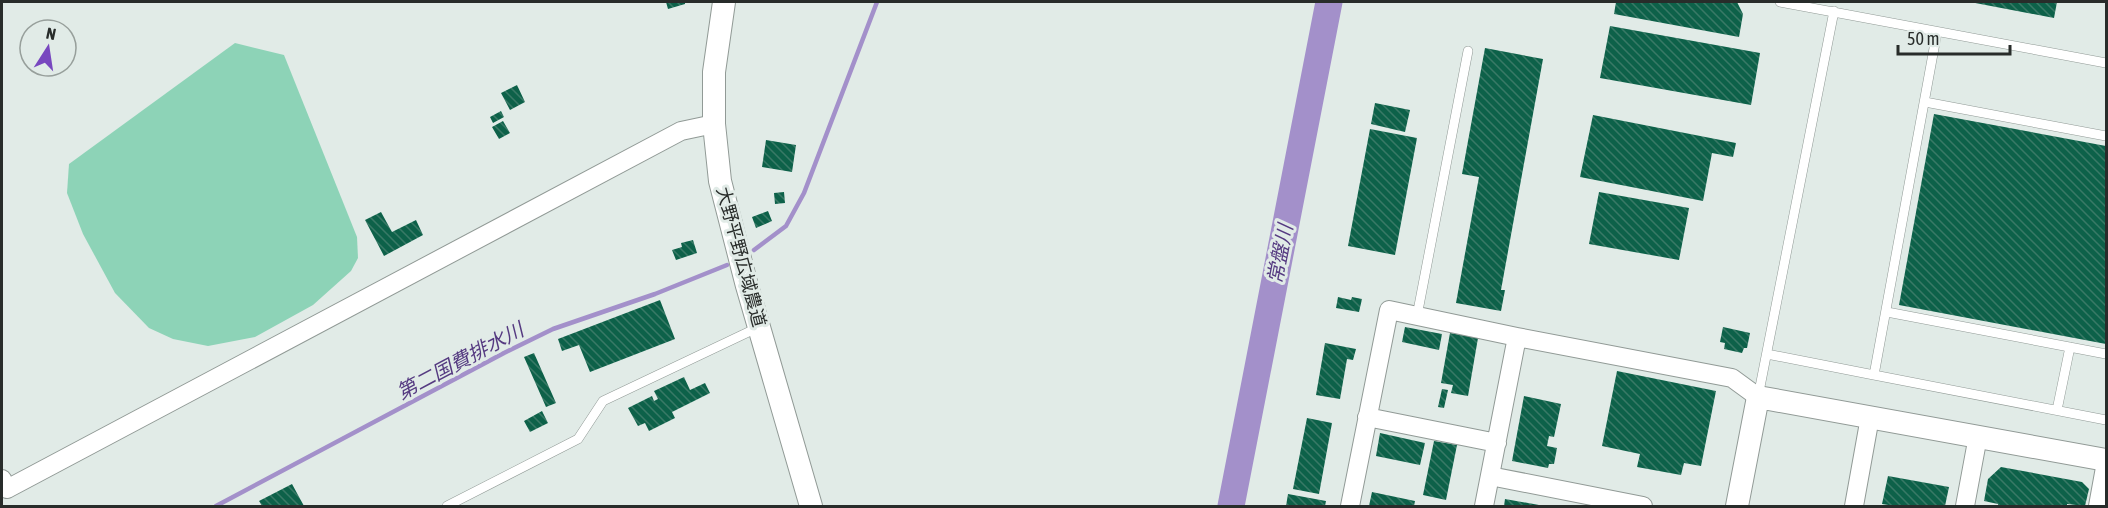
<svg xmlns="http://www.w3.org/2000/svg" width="2108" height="508" viewBox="0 0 2108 508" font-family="'Asap Condensed','Noto Sans JP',sans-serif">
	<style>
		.garden { fill: #8dd3b7 }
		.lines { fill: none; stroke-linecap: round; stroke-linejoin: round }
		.stream { stroke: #a390ca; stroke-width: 4.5 }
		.river { stroke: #a390ca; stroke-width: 27 }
		.building { fill: url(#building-back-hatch) }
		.service-casing { stroke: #919a96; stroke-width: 10 }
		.minor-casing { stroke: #919a96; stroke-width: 20 }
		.tertiary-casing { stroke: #919a96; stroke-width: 24 }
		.service { stroke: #fff; stroke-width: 9 }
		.minor { stroke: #fff; stroke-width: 18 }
		.tertiary { stroke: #fff; stroke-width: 22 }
		.labels { text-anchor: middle; stroke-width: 6; stroke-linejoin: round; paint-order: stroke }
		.street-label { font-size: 18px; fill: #282c2a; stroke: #e1ebe7 }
		.water-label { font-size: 20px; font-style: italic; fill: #553a81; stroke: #e1ebe7 }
	</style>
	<defs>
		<pattern id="building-back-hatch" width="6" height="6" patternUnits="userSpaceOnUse" patternTransform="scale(1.5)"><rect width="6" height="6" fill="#0d6149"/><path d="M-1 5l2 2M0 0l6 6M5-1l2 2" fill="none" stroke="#397966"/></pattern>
	</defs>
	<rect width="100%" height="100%" fill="#e1ebe7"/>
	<path class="garden" d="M235,43L284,55L357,237L358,258L351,271L313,305L255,337L208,346L173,339L149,328L115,293L83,234L67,193L69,164Z"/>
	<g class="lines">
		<path class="stream" d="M754,250L786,226L804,193L877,2
			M216,506L504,353L553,329L655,294L727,265"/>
		<path class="river" d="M1231,506L1329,2"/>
	</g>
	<path class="building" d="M666,2H685V4L668,9Z
		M1616,2H1737L1743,14L1739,37L1614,14Z
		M1970,2H2057L2054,18Z
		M1610,26L1760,53L1751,105L1600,78Z
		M1485,48L1543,59L1501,290H1505L1501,311L1456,303L1479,177L1462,174Z
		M517,85L525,102L510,110L501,93Z
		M1375,103L1410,110L1405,132L1371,124Z
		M501,111L504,117L493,123L490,117Z
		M1934,114L2106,146V344L1899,305Z
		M1593,115L1736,143L1733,157L1712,153L1703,201L1580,177Z
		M503,121L510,133L499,139L492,127Z
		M1370,129L1417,138L1395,255L1348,246Z
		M766,140L796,145L792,172L762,167Z
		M784,192L785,203L775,204L774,193Z
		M1599,192L1689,208L1679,260L1589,244Z
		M768,211L772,221L756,228L752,217Z
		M381,212L392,232L416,220L423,235L384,256L365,220Z
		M693,240L697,253L676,260L672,250L682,247L681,243Z
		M1338,297L1351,300L1352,297L1362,299L1359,312L1336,308Z
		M660,300L675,339L590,372L579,345L562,351L558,339Z
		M1405,327L1442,334L1439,350L1402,342Z
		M1723,327L1750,333L1747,348H1744L1742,353L1724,349L1725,343L1720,342Z
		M1450,333L1478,338L1468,396L1451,393L1453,385L1441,383Z
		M1325,343L1356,349L1353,360L1347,359L1340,399L1316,395Z
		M534,353L556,403L546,407L524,357Z
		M1617,371L1716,391L1701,466L1684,463L1681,475L1637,467L1640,454L1602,446Z
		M684,377L690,390L705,383L710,393L672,412L675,418L649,431L645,423L638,426L628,408L652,396L654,401L658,399L654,391Z
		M1442,389L1448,390L1444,408L1438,407Z
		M1524,396L1561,404L1554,437L1549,436L1547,446L1557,448L1554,464H1549L1548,468L1512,461Z
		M542,411L548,423L530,432L524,421Z
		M1307,418L1332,423L1319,494L1293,489Z
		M1380,433L1425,443L1420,465L1376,456Z
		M1434,441L1457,445L1446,500L1423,495Z
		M2001,467L2082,482L2089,489L2085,506L2067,504V506H1998V504L1984,501L1988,479Z
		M1888,476L1949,487L1945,506H1895L1882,504Z
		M292,484L304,506H262L259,501Z
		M1372,492L1415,501L1414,506H1369Z
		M1288,494L1326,501L1325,506H1286Z
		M1505,499L1539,505V506H1504Z"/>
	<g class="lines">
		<g class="service-casing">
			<path id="service" d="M1780,2L2106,63
				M1925,102L2106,136
				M1887,312L2106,354
				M1417,316L1468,51
				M1767,354L1874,375L1937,32
				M1874,375L2106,420
				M1758,397L1834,11
				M2057,410L2070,347
				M447,506L578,439L603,401L759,327"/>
		</g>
		<g class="minor-casing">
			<path id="minor" d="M1367,417L1497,443
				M1490,476L1643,506
				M2,479L7,489L681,131L714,124
				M1350,506L1389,310L1517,337L1732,378L1758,397
				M1484,506L1517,337
				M1854,506L1870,417
				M1965,506L1978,436
				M2098,506L2106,462"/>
		</g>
		<g class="tertiary-casing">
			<path id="tertiary" d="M724,2L714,72V124L720,181L747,286L811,506
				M1737,506L1758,397L2106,460"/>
		</g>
		<use href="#service" class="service"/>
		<use href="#minor" class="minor"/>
		<use href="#tertiary" class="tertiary"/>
	</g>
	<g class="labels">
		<g class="street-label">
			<text transform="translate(741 257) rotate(75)" y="6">大野平野広域農道</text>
		</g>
		<g class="water-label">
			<text transform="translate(1280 254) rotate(-79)" y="7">常盤川</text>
			<text transform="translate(460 361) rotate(-28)" y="7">第二国費排水川</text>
		</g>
	</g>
	<rect width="2108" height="508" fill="none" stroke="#282c2a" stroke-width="6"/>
	<g transform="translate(48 48) rotate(12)"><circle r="28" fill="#e1ebe7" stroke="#979f9b" stroke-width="1.5"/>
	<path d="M0-4.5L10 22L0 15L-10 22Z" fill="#7847bf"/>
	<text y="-9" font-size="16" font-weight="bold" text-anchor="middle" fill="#282c2a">N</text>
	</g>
	<path d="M1898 45v9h112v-9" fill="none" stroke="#282c2a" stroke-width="3"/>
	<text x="1907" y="45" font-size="18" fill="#282c2a" stroke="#e1ebe7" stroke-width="4.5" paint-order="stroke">50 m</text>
</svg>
